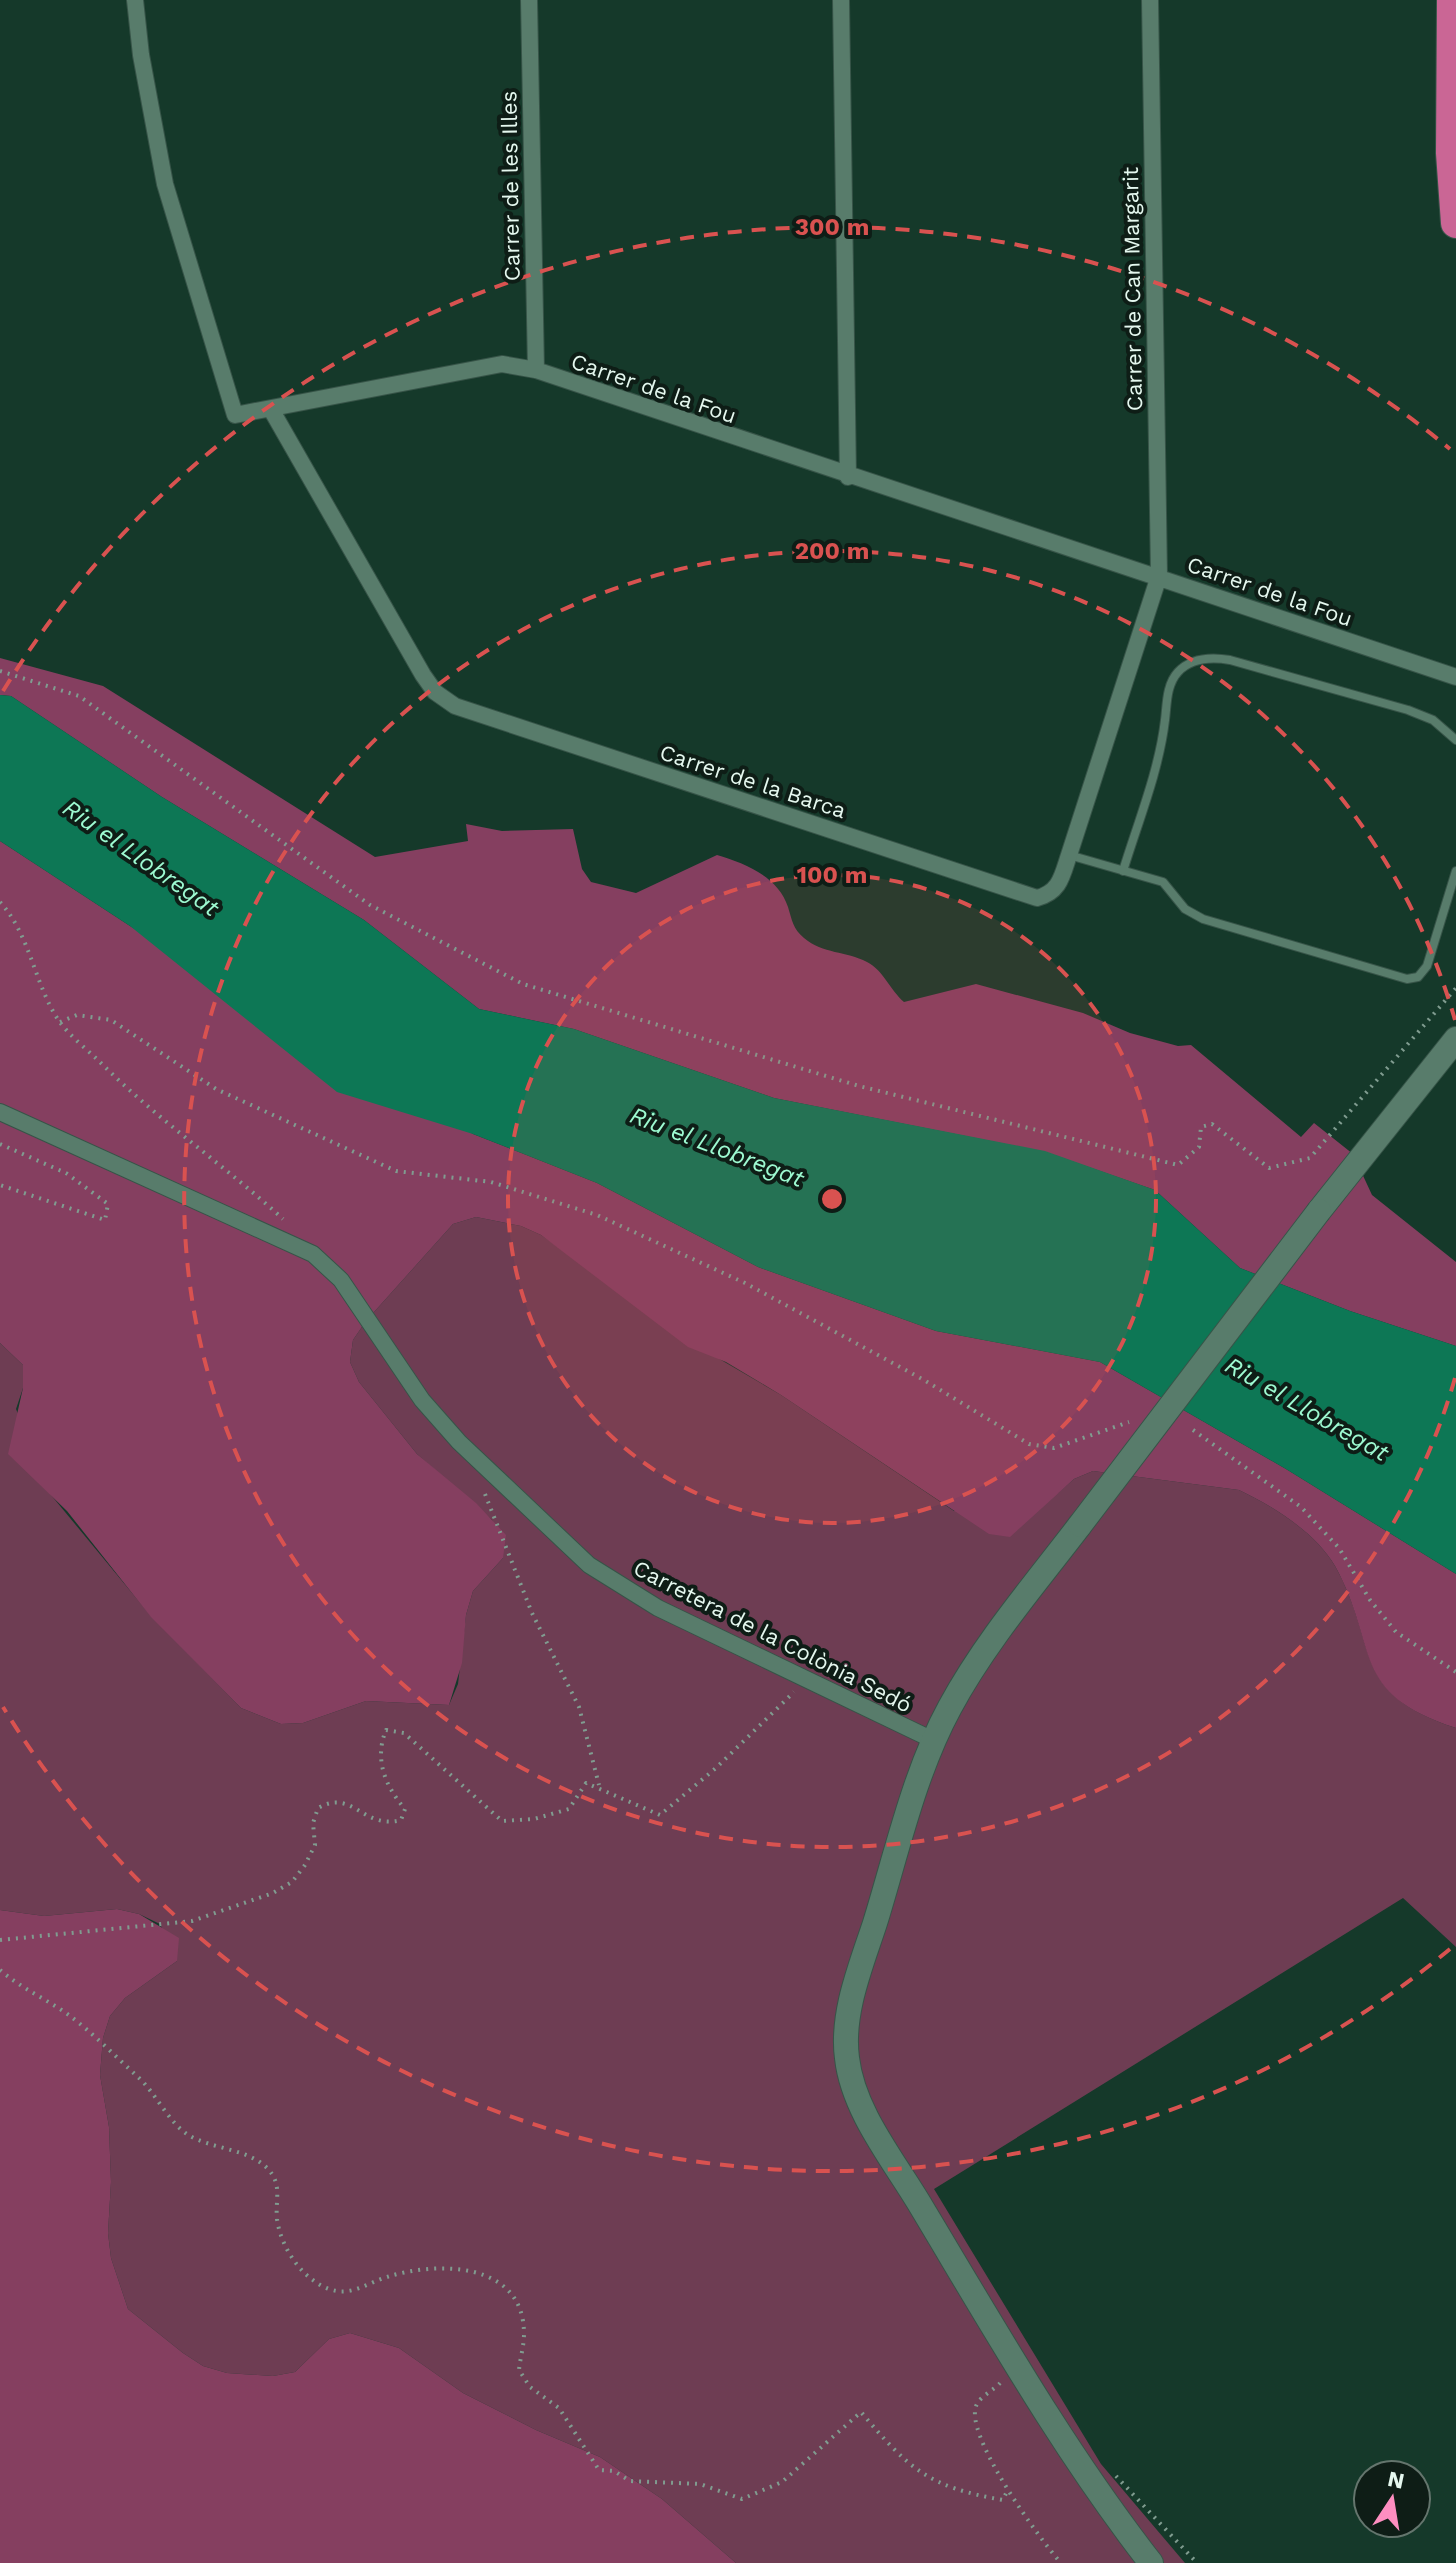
<svg xmlns="http://www.w3.org/2000/svg" width="1456" height="2563" viewBox="0 0 1456 2563" font-family="'Work Sans',sans-serif">
	<style>
		.green { fill: #6e3d53 }
		.forest { fill: #853f60 }
		.water { fill: #0d7755 }
		.lines { fill: none; stroke-linecap: round; stroke-linejoin: round }
		.lane-casing { stroke: #375448; stroke-width: 10 }
		.street-casing { stroke: #375448; stroke-width: 18 }
		.secondary-casing { stroke: #375448; stroke-width: 26 }
		.highway-casing { stroke: #375448; stroke-width: 32 }
		.path { stroke: #809c90; stroke-width: 4; stroke-dasharray: 2 6; stroke-linecap: butt }
		.lane { stroke: #587c6b; stroke-width: 8 }
		.street { stroke: #587c6b; stroke-width: 16 }
		.secondary { stroke: #587c6b; stroke-width: 24 }
		.highway { stroke: #ca6695; stroke-width: 30 }
		.secondary-bridge-casing { stroke: #375448; stroke-width: 26; stroke-linecap: butt }
		.secondary-bridge { stroke: #587c6b; stroke-width: 24 }
		.ring { fill: none; stroke: #d95250; stroke-width: 4; stroke-dasharray: 14 10 }
		.labels { text-anchor: middle; stroke-width: 8; stroke-linejoin: round; paint-order: stroke }
		.street-label { font-size: 22px; fill: #e5f8ef; stroke: #0e1d16 }
		.water-label { font-size: 24px; font-style: italic; fill: #9dfad1; stroke: #0e1d16 }
		.centre { fill: #d95250; stroke: #0e1d16; stroke-width: 4 }
		.ring-label { font-size: 24px; text-anchor: middle; font-weight: bold; fill: #d95250; stroke: #0e1d16; stroke-width: 8; stroke-linejoin: round; paint-order: stroke }
	</style>
	<rect width="100%" height="100%" fill="#15392a"/>
	<path class="green" d="M476,1217L521,1226L541,1235L709,1353L781,1395L954,1511L1058,1493L1074,1479L1093,1471L1239,1490C1273,1506 1316,1533 1335,1566C1380,1647 1349,1693 1456,1728V1947L1403,1898L934,2189L1101,2464L1185,2563H736L662,2499L600,2457L536,2430L463,2393L399,2348L350,2333L329,2339L295,2372L273,2376L227,2373L203,2366L183,2353L128,2309L111,2258L108,2233L111,2182L109,2127L100,2075L103,2038L110,2016L125,1998L177,1961L160,1924L139,1914L117,1909L44,1916L0,1910V1343L23,1365V1388L16,1409L51,1495L151,1616L241,1708L281,1724L303,1723L366,1701L449,1705L458,1684L466,1615L473,1591L503,1558L492,1520L417,1454L359,1382L350,1362L353,1340L366,1321L453,1224Z"/>
	<path class="forest" d="M0,658L103,686L375,857L468,841L466,824L502,831L573,829L582,869L591,882L636,893L717,855C744,863 778,876 788,907C792,920 793,929 804,938C823,954 846,951 867,962C884,971 890,990 904,1002L976,984L1083,1013L1130,1033L1178,1046L1191,1045L1301,1137L1314,1123L1353,1154L1372,1195L1456,1262V1346L1350,1311L1240,1268L1155,1190L1045,1152L774,1098L574,1029L479,1009L364,920L162,797L11,696L0,695Z
		M0,841L130,926L473,1134L597,1183L758,1267L936,1331L1100,1362L1286,1469L1456,1574V1728C1348,1693 1380,1648 1335,1566C1316,1533 1273,1506 1239,1490L1093,1471L1074,1479L1010,1537L989,1534L781,1395L726,1362L688,1347L541,1235L521,1226L476,1217L453,1224L366,1321L353,1340L350,1362L359,1382L417,1454L476,1503L506,1535L503,1558L473,1591L466,1615L462,1663L449,1705L366,1701L303,1723L281,1724L241,1708L151,1617L67,1511L8,1454L23,1388V1365L0,1343Z
		M117,1909L139,1914L179,1938L177,1961L125,1998L110,2016L103,2038L100,2075L109,2127L111,2182L108,2233L111,2258L128,2309L183,2353L203,2366L227,2373L273,2376L295,2372L329,2339L350,2333L399,2348L463,2393L536,2430L600,2457L662,2499L736,2563H0V1910L44,1916Z"/>
	<path class="water" d="M0,695L11,696L162,797L364,920L479,1009L574,1029L774,1098L1045,1151L1155,1190L1240,1268L1350,1311L1456,1346V1574L1286,1469L1100,1362L936,1331L758,1267L597,1183L473,1134L337,1092L130,926L0,841Z"/>
	<g class="lines">
		<g class="lane-casing">
			<path id="lane" d="M1069,855L1163,882L1185,909L1203,919L1407,979L1418,977L1427,966L1456,871
				M1123,871C1138,822 1159,771 1165,720C1167,705 1166,685 1178,672C1191,658 1212,657 1230,660L1408,710L1433,720L1456,740"/>
		</g>
		<g class="street-casing">
			<path id="street" d="M135,0L141,55L165,184L235,415L502,364L536,370L1456,677
				M529,0L536,370
				M841,0L848,477
				M272,411L423,675L435,692L455,706L1037,898C1060,892 1062,876 1069,855L1159,576L1150,0
				M0,1112L313,1254L341,1280L422,1400L459,1442L589,1565L658,1608L933,1740"/>
		</g>
		<g class="secondary-casing">
			<path id="secondary" d="M1319,1211L1456,1039
				M1080,1525C1035,1584 985,1642 950,1707C914,1773 897,1852 875,1923C861,1966 841,2013 847,2058C853,2112 895,2162 922,2208C994,2328 1065,2453 1151,2563"/>
		</g>
		<g class="highway-casing">
			<path id="highway" d="M1452,0L1451,153L1456,223"/>
		</g>
		<path class="path" d="M0,671L79,696L370,905L523,984L859,1086L1178,1165L1199,1147L1201,1127L1212,1124L1269,1168L1310,1158L1456,988
			M0,902C31,936 34,984 59,1021C69,1035 85,1048 98,1060C155,1118 223,1164 283,1219
			M60,1022L77,1015L111,1020L216,1089L396,1171L491,1182L597,1215L745,1283L924,1380L1029,1444L1054,1448L1129,1422
			M0,1144L66,1173L108,1204L105,1220L0,1185
			M1193,1430L1301,1507L1339,1548L1370,1600L1396,1632L1456,1672
			M485,1494L532,1613L579,1707L599,1785
			M0,1940L192,1921L273,1893L292,1882L305,1865L315,1845L313,1823L318,1808C353,1788 363,1830 401,1820L405,1809C385,1786 374,1759 386,1730L404,1733L502,1821L534,1819L569,1809L586,1783L660,1815L716,1768L794,1692
			M0,1970C21,1988 44,1998 66,2013C91,2031 115,2056 138,2077C156,2093 169,2124 190,2136C213,2149 248,2149 267,2168C283,2184 275,2200 277,2219C281,2248 302,2279 329,2289C351,2297 367,2283 387,2277C437,2261 524,2261 524,2334C524,2346 520,2359 519,2370L530,2387L559,2408L599,2470L614,2471L630,2481L700,2484L742,2499L782,2482L861,2412C909,2469 928,2487 1003,2500L1008,2489
			M1000,2383C994,2390 981,2396 977,2404C961,2432 1041,2541 1061,2563
			M1116,2476L1197,2563"/>
		<use href="#lane" class="lane"/>
		<use href="#street" class="street"/>
		<use href="#secondary" class="secondary"/>
		<use href="#highway" class="highway"/>
		<g class="secondary-bridge-casing">
			<path id="secondary-bridge" d="M1080,1525L1319,1211"/>
		</g>
		<use href="#secondary-bridge" class="secondary-bridge"/>
	</g>
	<circle cx="832" cy="1199" r="324" fill="#d95250" fill-opacity=".12"/>
	<g class="ring">
		<circle cx="832" cy="1199" r="324"/>
		<path d="M1455 1378A648 648 0 1 1 1455 1020"/>
		<path d="M1450 1949A972 972 0 0 1 3 1707M3 691A972 972 0 0 1 1450 449"/>
	</g>
	<g class="labels">
		<g class="street-label">
			<text transform="translate(510 186) rotate(-91)" y="8">Carrer de les Illes</text>
			<text transform="translate(1132 289) rotate(-91)" y="8">Carrer de Can Margarit</text>
			<text transform="translate(654 388) rotate(19)" y="8">Carrer de la Fou</text>
			<text transform="translate(1270 591) rotate(19)" y="8">Carrer de la Fou</text>
			<text transform="translate(753 781) rotate(18)" y="8">Carrer de la Barca</text>
			<text transform="translate(773 1636) rotate(27)" y="8">Carretera de la Colònia Sedó</text>
		</g>
		<g class="water-label">
			<text transform="translate(141 858) rotate(35)" y="8">Riu el Llobregat</text>
			<text transform="translate(717 1147) rotate(21)" y="8">Riu el Llobregat</text>
			<text transform="translate(1307 1409) rotate(30)" y="8">Riu el Llobregat</text>
		</g>
	</g>
	<circle cx="832" cy="1199" r="12" class="centre"/>
	<g class="ring-label">
		<text x="832" y="235">300 m</text>
		<text x="832" y="559">200 m</text>
		<text x="832" y="883">100 m</text>
	</g>
	<g transform="translate(1392 2499) rotate(12)"><circle r="38" fill="#0e1d16" stroke="#64756d" stroke-width="2"/>
	<path d="M0-6L14 30L0 20L-14 30Z" fill="#fd8ec0"/>
	<text y="-12" font-size="22" font-weight="bold" text-anchor="middle" fill="#e5f8ef">N</text>
	</g>
</svg>
